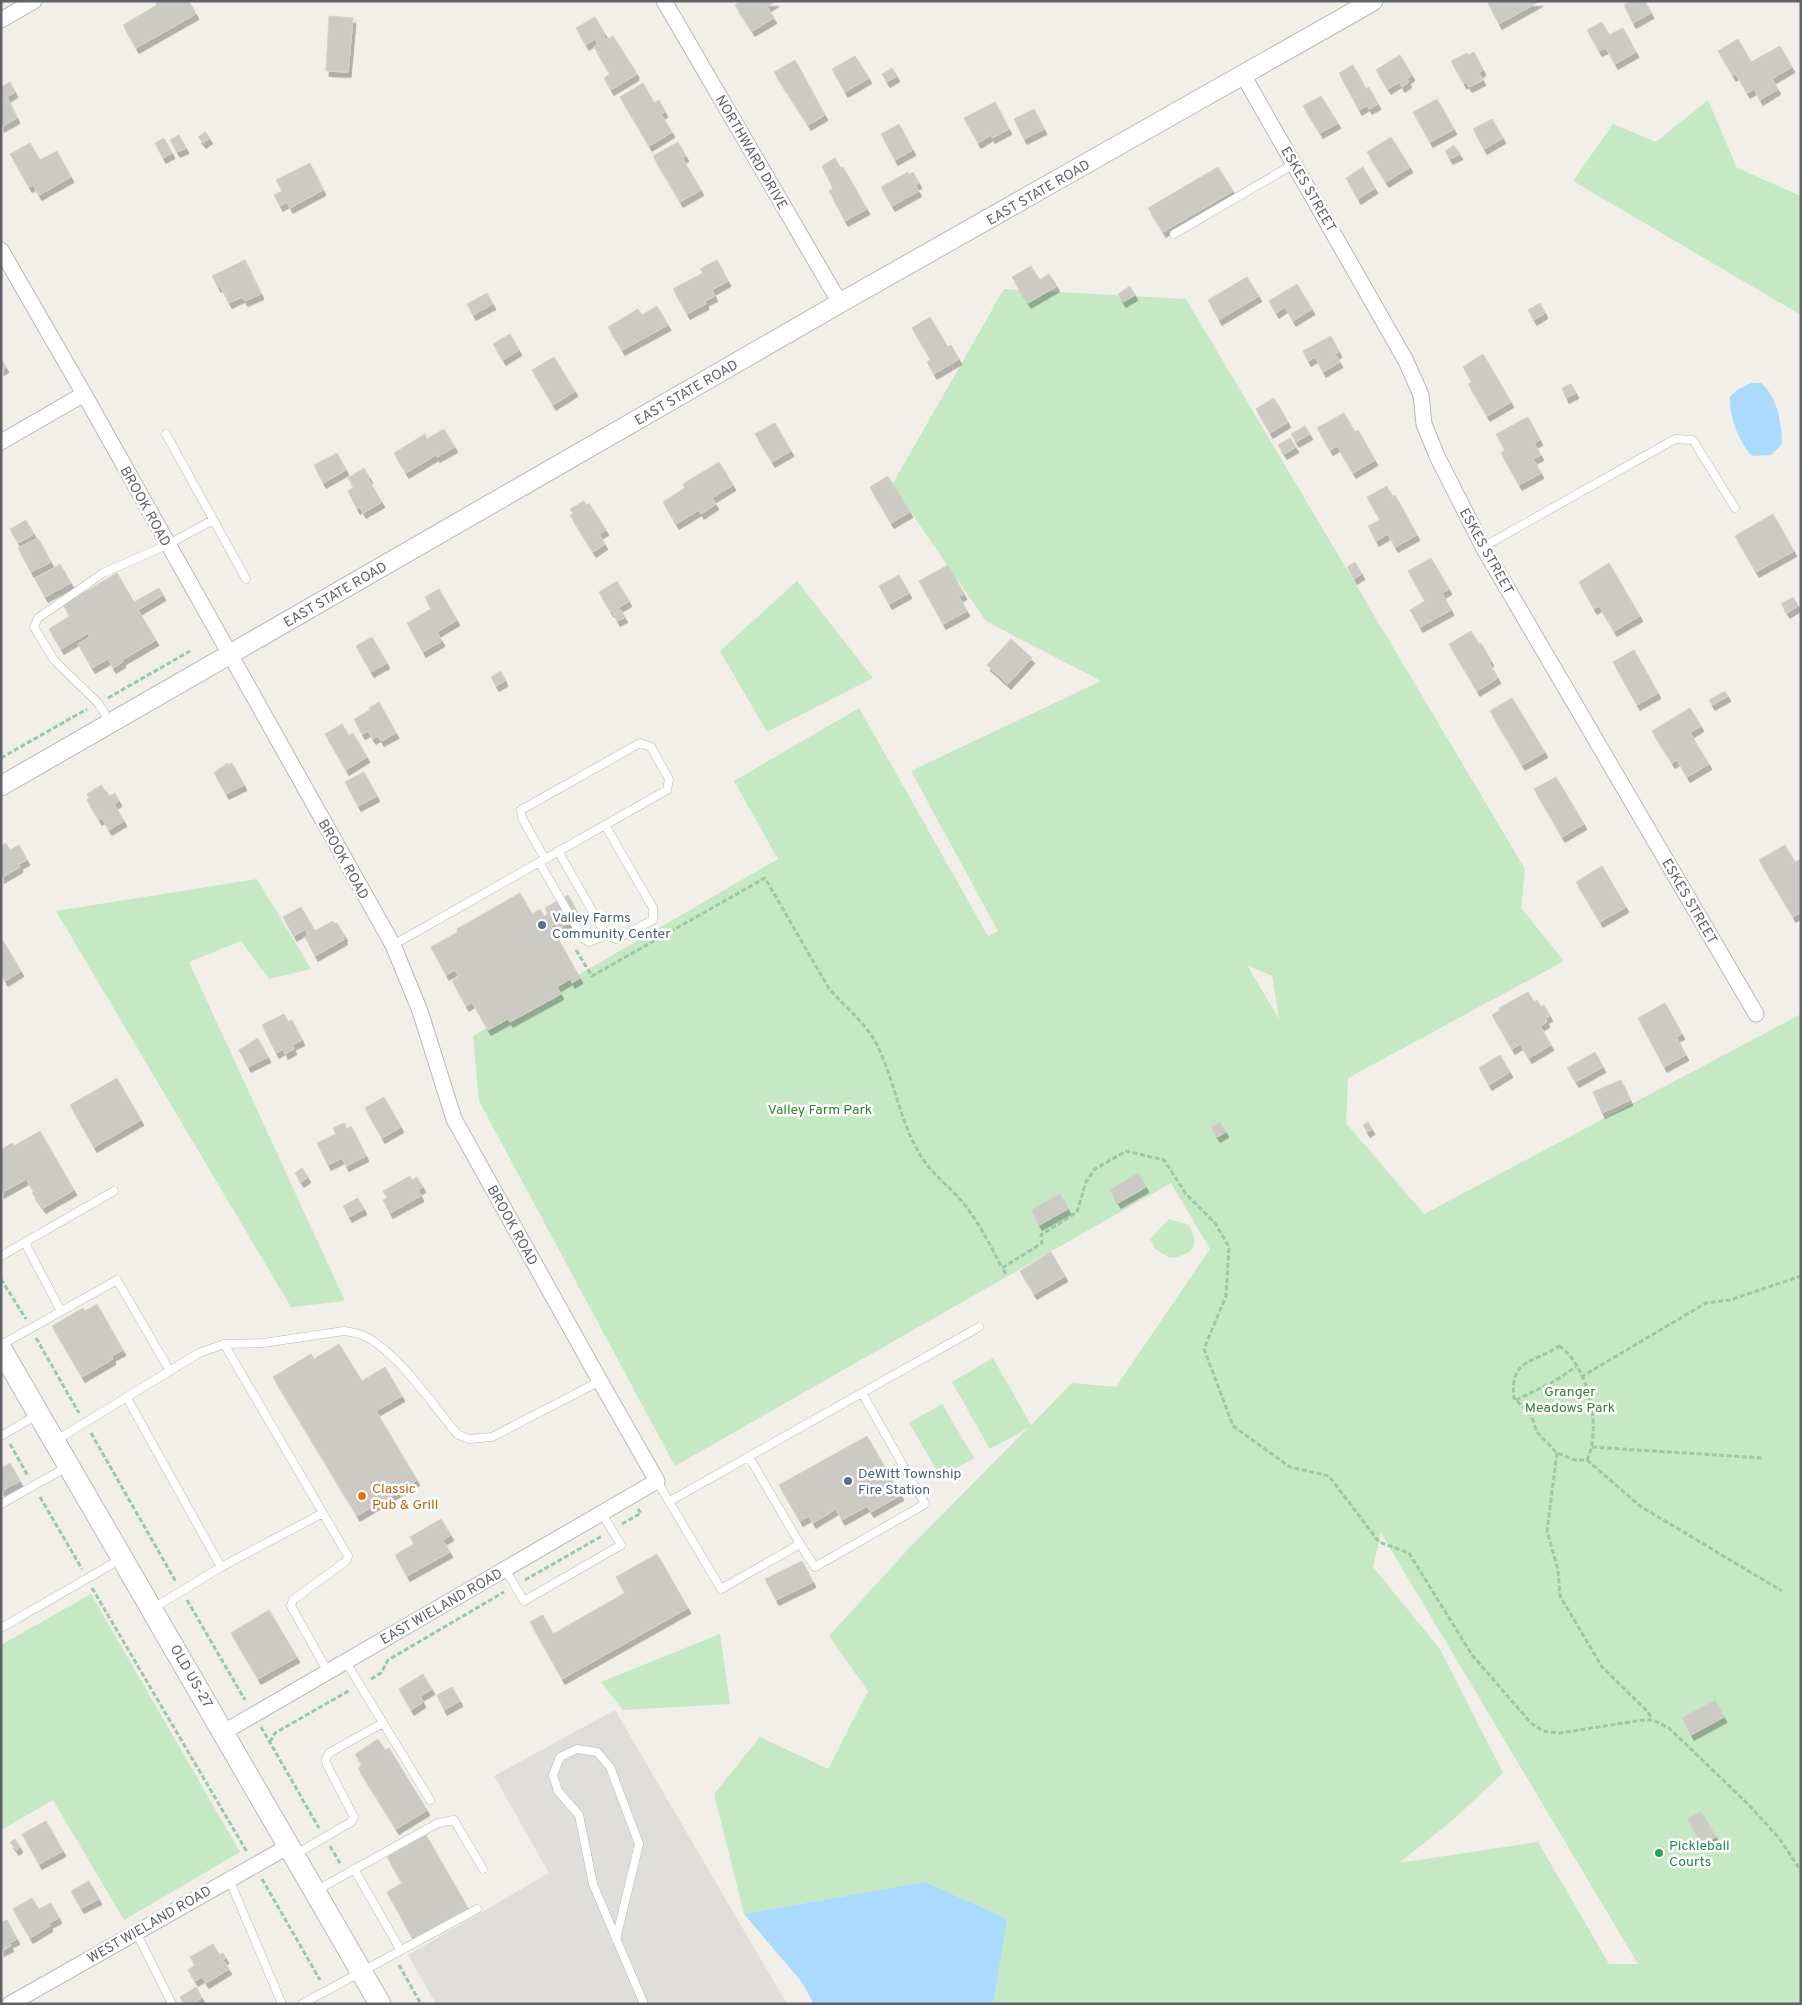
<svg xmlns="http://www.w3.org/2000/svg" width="1802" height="2005" viewBox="0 0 1802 2005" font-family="Overpass,sans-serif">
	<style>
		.industrial { fill: #e0deda }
		.green { fill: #c5e8c5; fill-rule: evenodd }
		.water { fill: #aadaff }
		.building { fill: #cccac5; stroke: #d6d1c6; filter: url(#shadow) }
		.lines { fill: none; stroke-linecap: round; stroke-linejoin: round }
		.service-casing { stroke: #b5b8bc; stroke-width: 9 }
		.minor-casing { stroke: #b5b8bc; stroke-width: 17 }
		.tertiary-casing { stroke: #b5b8bc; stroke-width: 21 }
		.secondary-casing { stroke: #b6babf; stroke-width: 23 }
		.path { stroke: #9cc7a9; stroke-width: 3; stroke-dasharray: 5 2.5; stroke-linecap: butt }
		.service { stroke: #fff; stroke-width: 8 }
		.minor { stroke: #fff; stroke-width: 15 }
		.tertiary { stroke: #fff; stroke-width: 19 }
		.secondary { stroke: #fff; stroke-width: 21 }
		.service-dot { fill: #5c6f8a; stroke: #fff; stroke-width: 2 }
		.food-dot { fill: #e8710a; stroke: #fff; stroke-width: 2 }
		.leisure-dot { fill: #2e9e5b; stroke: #fff; stroke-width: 2 }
		.labels { text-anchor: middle; stroke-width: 5; stroke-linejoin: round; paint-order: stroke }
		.street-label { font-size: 14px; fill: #5f6368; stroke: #fff }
		.service-label { font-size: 14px; fill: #4e5e75; stroke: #fff; text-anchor: start }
		.park-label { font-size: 14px; fill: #348238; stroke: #fff }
		.food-label { font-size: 14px; fill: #c56008; stroke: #fff; text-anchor: start }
		.leisure-label { font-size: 14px; fill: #27864d; stroke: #fff; text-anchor: start }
	</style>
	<defs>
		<filter id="shadow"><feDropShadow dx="3" dy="5.5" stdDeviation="0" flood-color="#0004"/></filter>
	</defs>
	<rect width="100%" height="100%" fill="#f1efe8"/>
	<path class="industrial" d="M615,1710L787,2004H436L408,1955L549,1873L494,1776Z"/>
	<path class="green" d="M1708,100L1737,168L1801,196V315L1573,181L1613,124L1656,142Z
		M1004,289L1186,299L1525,869L1521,908L1564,961L1348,1078L1346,1123L1424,1214L1801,1014V2004H993L1006,1919L925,1882L744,1914L714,1794L760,1737L828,1769L868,1691L829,1636L912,1545L1028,1428L990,1449L952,1382L993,1358L1031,1425L1072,1383L1116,1387L1210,1249L1171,1183L675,1466L479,1101L473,1036L778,859L734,781L859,708L988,936L998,931L911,771L1101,681L986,621L892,485ZM1247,965L1272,976L1279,1019ZM1381,1533L1638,1964H1609L1538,1842L1399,1863L1453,1820L1503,1773L1440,1649L1373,1567Z
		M797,581L873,678L767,732L720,651Z
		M257,879L311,969L269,979L241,941L189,962L345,1301L291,1307L56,911Z
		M1169,1219L1189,1225C1201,1247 1192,1255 1170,1258L1155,1249L1150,1239Z
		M942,1404L974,1458L941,1477L909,1423Z
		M91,1594L240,1852L124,1920L53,1800L1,1830V1645Z
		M720,1634L730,1704L623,1710L601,1682Z"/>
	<path class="water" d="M1751,383H1761C1777,396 1782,424 1782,444L1771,455L1752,456C1739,442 1729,416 1730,397L1737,390Z
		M925,1882L1007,1919L993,2004H814L801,1981L744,1914Z"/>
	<path class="building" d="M155,1H189L196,14L136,48L123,25L157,5Z
		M741,1H776L767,7L774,18L752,31L735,5Z
		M1491,1H1540L1499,24L1488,3Z
		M1631,1H1645L1651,13L1633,23L1624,5Z
		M329,16L353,18L348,72L326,71Z
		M595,17L605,34L603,35L606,40L613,36L636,72V75L611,90L604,78L610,74L594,47L598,44L595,39L586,45L576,28Z
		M1602,22L1609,35L1623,28L1636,52L1615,64L1606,48L1599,51L1587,30Z
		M1738,39L1751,62L1780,46L1792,67L1772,79L1778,89L1760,100L1754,89L1747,93L1736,74L1733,76L1718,51Z
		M1474,52L1483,70L1479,73L1483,80L1469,87L1466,82L1464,84L1451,61L1467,53L1468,55Z
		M1400,55L1412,75L1407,79L1409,82L1402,87L1399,82L1388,89L1376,70Z
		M855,56L869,78L845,92L832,69Z
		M795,60L825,115L808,125L774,72Z
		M1353,65L1366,89L1369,87L1378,104L1369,109L1367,105L1359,110L1339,73Z
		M892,68L897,76L887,82L882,74Z
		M10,82L15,92L7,97L17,118L1,127V87Z
		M643,83L654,103L659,100L665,112L661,114L672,132L649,146L620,97Z
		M1321,96L1338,123L1320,133L1303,106Z
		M1437,99L1454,129L1430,142L1413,112Z
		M995,102L1009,129L992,138L991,135L978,143L964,118Z
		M1034,109L1044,129L1024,139L1014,119Z
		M1492,119L1503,138L1484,149L1473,129Z
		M899,124L913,150L895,160L881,134Z
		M205,132L210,138L203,143L198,137Z
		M179,135L186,148L177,152L170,140Z
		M1391,137L1410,167L1386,182L1367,152Z
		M164,138L172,153L163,158L155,143Z
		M678,142L686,156L682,158L701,190L680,202L653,156Z
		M30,143L40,160L57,151L71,177L39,195L33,185L29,187L10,154Z
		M1454,145L1460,154L1450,159L1445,151Z
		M835,158L841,168L843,167L867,209L845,221L829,191L833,188L822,166Z
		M310,163L323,190L290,208L287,202L280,206L274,195L282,191L276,180Z
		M1218,167L1233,191L1163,232L1148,208Z
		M1363,167L1375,188L1358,199L1346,178Z
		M908,172L909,175L913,172L919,183L915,185L919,191L892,206L881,187Z
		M245,260L261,294L245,301L242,297L229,303L220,286L218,287L212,276Z
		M717,260L728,281L712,290L715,296L705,301L706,304L687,314L673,289L703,273L700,269Z
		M1031,266L1040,280L1049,274L1057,286L1028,303L1012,277Z
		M1247,277L1259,296L1219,320L1208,300Z
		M1297,284L1312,309L1293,321L1285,307L1276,313L1269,301Z
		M1130,286L1135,295L1123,302L1118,294Z
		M487,293L493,304L473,315L467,304Z
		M1540,303L1545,313L1534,320L1528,310Z
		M657,306L668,325L622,350L608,327L638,309L642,315Z
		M930,317L948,347L951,345L959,359L934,374L927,362L931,360L912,328Z
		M510,334L519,350L503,360L493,344Z
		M1331,336L1339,352L1335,354L1340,362L1323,372L1315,357L1308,361L1303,351Z
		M1483,354L1511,402L1487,416L1468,384L1472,382L1463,367Z
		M554,357L575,391L553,405L532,370Z
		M1,359L6,367L1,370Z
		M1571,384L1576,393L1566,398L1562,388Z
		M1274,398L1288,422L1270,433L1256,409Z
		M1344,413L1355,432L1358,430L1375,460L1353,473L1337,446L1330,450L1317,428Z
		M1528,417L1540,440L1534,443L1541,455L1533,459L1541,473L1519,485L1501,453L1505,450L1496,434Z
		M775,423L791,451L772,462L755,434Z
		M1305,426L1310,434L1296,442L1291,434Z
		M444,429L455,447L437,457L436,455L406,473L394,453L425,434L427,439Z
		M1290,438L1296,447L1284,454L1278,445Z
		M337,453L346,470L323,483L314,465Z
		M719,462L733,485L712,498L716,504L701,514L699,510L676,524L663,502L685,488L683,484Z
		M364,468L370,478L368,479L382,502L363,513L360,507L357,509L348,491L354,487L348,478Z
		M888,476L910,512L891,523L870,487Z
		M1387,486L1392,497L1395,495L1417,535L1395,547L1388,534L1376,541L1368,526L1380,520L1367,497Z
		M584,501L586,505L589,503L606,530L599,534L605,544L593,552L570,515L573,514L570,509Z
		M1773,514L1794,551L1756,572L1735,536Z
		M26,520L34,534L18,543L10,529Z
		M38,538L51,562L31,572L18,548Z
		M1431,558L1449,589L1442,593L1451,610L1420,627L1410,610L1425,601L1408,571Z
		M1355,562L1362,574L1354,579L1347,567Z
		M1609,563L1640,616L1614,631L1599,606L1594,609L1579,582Z
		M60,564L71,583L45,597L35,579Z
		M948,565L964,594L959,597L967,611L943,624L919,581Z
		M117,573L134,602L159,588L163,595L138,610L156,640L122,660L123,662L113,668L108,659L92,668L78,644L90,637L88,633L61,649L49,629L70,616L63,605Z
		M899,575L909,593L889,604L879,586Z
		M617,581L629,601L611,612L599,592Z
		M439,589L457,620L437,632L442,641L423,652L407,623L431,609L425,597Z
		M1793,597L1798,606L1787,613L1781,604Z
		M620,609L625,617L617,621L613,613Z
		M1471,631L1479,644L1481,643L1491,661L1489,662L1498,678L1477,691L1449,644Z
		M372,637L387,663L371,672L356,646Z
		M1011,639L1032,658L1008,684L987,665Z
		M1634,650L1658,693L1637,705L1613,662Z
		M501,671L505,681L496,686L491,677Z
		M1725,691L1728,696L1712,705L1709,700Z
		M1512,698L1545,752L1522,765L1490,711Z
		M379,702L396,733L381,741L378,736L373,739L368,731L362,734L354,719L370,710L369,708Z
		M1690,708L1701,726L1690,733L1709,764L1687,777L1677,760L1672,763L1652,731Z
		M342,724L349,736L353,733L367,757L346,770L325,734Z
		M227,763L228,765L232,763L244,785L226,794L214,773Z
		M364,772L377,796L358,806L345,782Z
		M1556,777L1584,824L1562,837L1534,789Z
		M101,785L110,796L115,793L119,801L114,804L124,821L109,830L102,818L99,820L87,800L89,798L87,794Z
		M6,843L10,850L19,845L27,860L19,864L20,867L1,878V846Z
		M1785,845L1795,862L1801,859V912L1793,917L1759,860Z
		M1602,866L1626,907L1600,922L1576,882Z
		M520,893L532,914L540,909L544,916L548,914L545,908L568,895L580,917L558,929L555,924L551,926L580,978L572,983L570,979L557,987L561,994L510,1022L508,1019L488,1030L472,1002L466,1006L452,981L459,977L455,970L446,975L431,947L458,932L457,929Z
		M301,907L315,931L333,921L335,924L337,923L345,936L343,937L345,939L315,956L305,937L308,935L305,929L294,936L283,917Z
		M2,939L21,971L5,981L1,974Z
		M1528,992L1534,1002L1537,1000L1541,1007L1544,1005L1550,1016L1545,1018L1547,1022L1540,1026L1551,1045L1529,1058L1520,1044L1512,1049L1492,1015L1500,1010L1499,1008Z
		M1665,1003L1682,1034L1676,1037L1686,1055L1664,1067L1638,1018Z
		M284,1014L288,1022L292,1020L302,1040L292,1045L294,1049L285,1054L283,1049L276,1053L262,1025Z
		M258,1038L268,1057L248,1067L239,1050Z
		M1595,1052L1603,1067L1576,1082L1567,1068Z
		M1500,1055L1510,1072L1489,1085L1479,1068Z
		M117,1078L141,1120L94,1147L70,1105Z
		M1621,1080L1630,1100L1602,1113L1593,1092Z
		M384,1097L401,1127L382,1138L365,1108Z
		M1220,1122L1226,1132L1217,1137L1211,1127Z
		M1368,1122L1372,1129L1367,1132L1363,1125Z
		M344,1123L347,1129L351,1126L366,1156L346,1166L342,1158L328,1165L317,1143L336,1134L333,1128Z
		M40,1131L74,1190L43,1208L32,1193L34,1192L26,1179L1,1193V1150L12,1143L14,1146Z
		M302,1168L308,1177L301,1182L295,1173Z
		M1138,1173L1146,1187L1118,1203L1110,1190Z
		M410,1176L412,1180L417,1177L423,1187L418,1190L421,1196L390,1213L383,1200L387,1198L383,1191Z
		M1060,1194L1068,1209L1039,1225L1031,1210Z
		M358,1198L364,1209L349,1217L343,1206Z
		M1051,1252L1065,1276L1034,1294L1020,1271Z
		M97,1304L123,1350L112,1356L113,1359L82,1377L52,1326L83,1308L85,1311Z
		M339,1344L362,1381L385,1367L402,1396L376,1411L417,1480L357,1516L273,1377L311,1354L314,1359Z
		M867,1436L901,1495L871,1512L867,1506L842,1520L836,1509L813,1523L809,1516L800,1521L779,1485Z
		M10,1463L20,1481L1,1491V1468Z
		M441,1519L451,1535L443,1540L450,1552L407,1576L395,1555L414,1544L410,1537Z
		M657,1554L688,1608L562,1679L530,1622L543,1615L553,1634L625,1593L616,1577Z
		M802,1561L813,1582L776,1600L765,1579Z
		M269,1610L297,1657L258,1679L231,1633Z
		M423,1674L432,1689L420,1696L423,1702L411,1710L399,1689Z
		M452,1687L460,1701L444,1710L437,1695Z
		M1715,1700L1724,1717L1691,1735L1682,1718Z
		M378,1739L385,1750L389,1748L427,1810L396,1829L358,1768L362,1765L355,1754Z
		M1701,1811L1716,1837L1702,1845L1688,1819Z
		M46,1821L63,1851L39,1864L22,1834Z
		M426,1835L468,1908L413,1939L387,1892L402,1883L387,1857Z
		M15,1839L20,1847L16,1850L10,1842Z
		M89,1881L99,1899L81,1908L71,1891Z
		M32,1898L39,1909L51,1903L59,1918L49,1923L50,1926L30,1938L13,1909Z
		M7,1920L17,1939L9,1943L11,1946L1,1951V1923Z
		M213,1944L220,1955L223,1953L226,1958L223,1960L229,1969L206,1983L202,1977L195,1981L188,1970L195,1965L190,1957Z
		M196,1987L202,1998L192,2004H184L180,1997Z"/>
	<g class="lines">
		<g class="service-casing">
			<path id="service" d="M1174,234L1294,164
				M166,434L246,579
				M1483,547L1675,439L1693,440L1735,508
				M110,722L98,703L54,660L34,627L38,618L103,573L167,545L213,520
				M558,851L606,935L616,939L653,920V908L605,825
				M539,862L583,938L589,942L606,935
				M393,945L667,790L669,779L651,747L640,743L521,810L522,818L545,859
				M25,1243L61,1311
				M1,1256L114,1191
				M224,1344L348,1556L346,1561L293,1600L291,1606L328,1672
				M1,1345L117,1280L170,1371
				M127,1398L221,1567L152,1609
				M1,1436L37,1415
				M55,1441L199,1353L224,1344L263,1343L344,1331C352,1332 359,1333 366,1337C396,1351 435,1407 457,1434L469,1439L492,1437L600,1381
				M749,1457L800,1544
				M657,1481L721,1589L800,1544L815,1567L925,1504L862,1393
				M670,1501L979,1327
				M1,1504L67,1467
				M221,1567L323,1513
				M505,1569L524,1601L621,1545L601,1512
				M1,1628L121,1559
				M346,1662L430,1800
				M296,1854L351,1822L354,1817L327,1765L326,1759L329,1753L383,1723
				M354,1869L400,1949
				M229,1879L282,2004
				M317,1890L438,1823L454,1820L483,1869
				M136,1932L172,2004
				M616,1939L639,1844L610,1767L597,1752L577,1749L560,1757L553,1775L558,1791L579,1815L593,1884L644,2004
				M302,2004L477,1909"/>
		</g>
		<g class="minor-casing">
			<path id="minor" d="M664,1L840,303
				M1,20L34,1
				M1243,75L1406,361L1421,395L1424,424L1437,456L1483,547L1756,1014
				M1,250L84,394L393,945L420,1011L454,1119L600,1381L657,1481L224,1732
				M1,442L84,394
				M10,2004L289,1846"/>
		</g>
		<g class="tertiary-casing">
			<path id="tertiary" d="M1,786L840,303L1373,1"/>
		</g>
		<g class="secondary-casing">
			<path id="secondary" d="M1,1349L380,2004"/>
		</g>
		<path class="path" d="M108,698L190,651
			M1,758L87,709
			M576,950L592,976L765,878L828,987C844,1007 865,1021 877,1045C894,1079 899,1118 918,1151C928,1170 944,1182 958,1197C977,1218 989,1243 1002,1268
			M1006,1274L1002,1268L1042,1243L1041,1235L1077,1212L1086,1182L1095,1169L1126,1151L1164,1160L1186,1194L1215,1223L1229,1247L1226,1296L1204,1349L1233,1426L1290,1467L1329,1476L1379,1542L1409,1553L1472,1655L1531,1723L1543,1731L1560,1733L1643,1720H1653L1669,1728L1747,1803L1779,1838L1801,1871
			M1,1279L26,1319
			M36,1338L79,1413
			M1559,1346C1589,1366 1602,1429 1587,1460H1575L1557,1453L1537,1432L1531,1415L1514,1398C1509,1358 1535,1363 1559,1346Z
			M1581,1377L1706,1303L1730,1300L1801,1276
			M1516,1400L1553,1382L1576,1367
			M91,1433L176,1582
			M10,1444L28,1476
			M1592,1447L1763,1458
			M1557,1453L1547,1531L1558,1570L1560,1596L1602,1667L1648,1712L1652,1719
			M1587,1460L1640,1506L1782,1591
			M40,1497L82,1569
			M622,1524L641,1513L638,1509
			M525,1580L602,1536
			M92,1588L247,1852
			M187,1600L245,1700
			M371,1679L381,1673L388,1660L504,1592
			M261,1727L319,1828
			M270,1742L275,1733L350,1690
			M330,1846L341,1865
			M262,1879L320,1980
			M399,1965L421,2004"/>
		<use href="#service" class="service"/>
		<use href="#minor" class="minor"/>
		<use href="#tertiary" class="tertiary"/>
		<use href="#secondary" class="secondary"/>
	</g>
	<g class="service-dot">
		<circle cx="542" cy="925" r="5"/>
		<circle cx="848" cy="1481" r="5"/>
	</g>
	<circle class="food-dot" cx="362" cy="1496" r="5"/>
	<circle class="leisure-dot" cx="1659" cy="1853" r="5"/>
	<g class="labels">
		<g class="street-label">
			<text transform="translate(752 152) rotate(60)" y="5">NORTHWARD DRIVE</text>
			<text transform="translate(1309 189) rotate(60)" y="5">ESKES STREET</text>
			<text transform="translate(1038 192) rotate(-30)" y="5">EAST STATE ROAD</text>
			<text transform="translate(686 392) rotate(-30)" y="5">EAST STATE ROAD</text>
			<text transform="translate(146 506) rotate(61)" y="5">BROOK ROAD</text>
			<text transform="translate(1487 551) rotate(61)" y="5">ESKES STREET</text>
			<text transform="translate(335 594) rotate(-30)" y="5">EAST STATE ROAD</text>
			<text transform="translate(344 859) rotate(61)" y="5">BROOK ROAD</text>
			<text transform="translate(1690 901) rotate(60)" y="5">ESKES STREET</text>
			<text transform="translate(513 1225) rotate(61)" y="5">BROOK ROAD</text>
			<text transform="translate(441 1606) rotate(-30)" y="5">EAST WIELAND ROAD</text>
			<text transform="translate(192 1676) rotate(60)" y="5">OLD US-27</text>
			<text transform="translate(149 1924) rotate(-30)" y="5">WEST WIELAND ROAD</text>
		</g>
		<g class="service-label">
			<text x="552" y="922">Valley Farms<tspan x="552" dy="16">Community Center</tspan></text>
			<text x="858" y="1478">DeWitt Township<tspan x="858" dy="16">Fire Station</tspan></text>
		</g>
		<g class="park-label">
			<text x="820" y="1114">Valley Farm Park</text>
			<text x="1570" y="1396">Granger<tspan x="1570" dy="16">Meadows Park</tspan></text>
		</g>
		<g class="food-label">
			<text x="372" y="1493">Classic<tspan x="372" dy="16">Pub &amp; Grill</tspan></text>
		</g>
		<g class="leisure-label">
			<text x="1669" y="1850">Pickleball<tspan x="1669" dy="16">Courts</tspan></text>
		</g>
	</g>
	<rect width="1802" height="2005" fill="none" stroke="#5f6368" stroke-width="5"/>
</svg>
